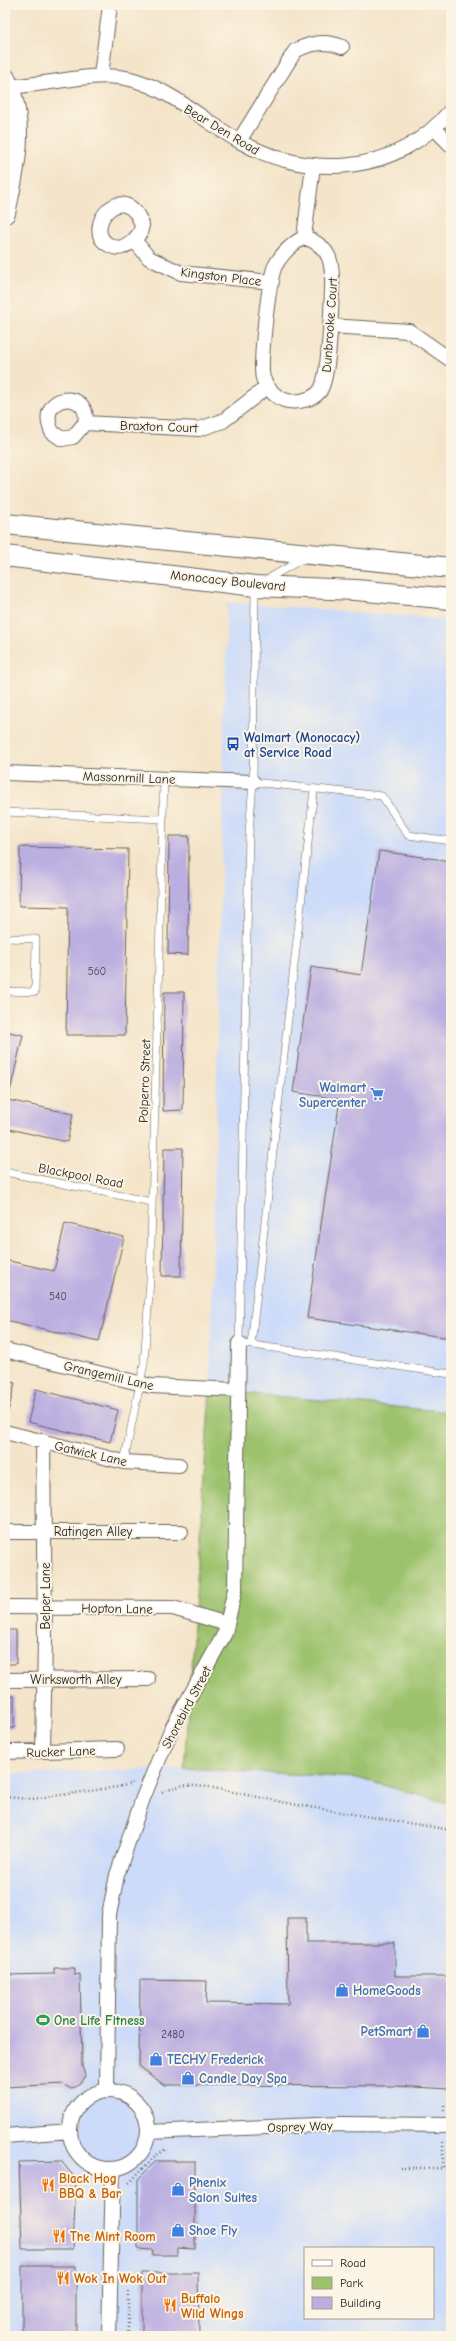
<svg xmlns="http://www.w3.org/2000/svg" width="456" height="2341" viewBox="0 0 456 2341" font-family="'Comic Neue',sans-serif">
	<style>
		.built { fill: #ccdbf9; fill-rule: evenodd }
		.green { fill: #9cc26d; stroke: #5c6f44 }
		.building { fill: #bbafe1 }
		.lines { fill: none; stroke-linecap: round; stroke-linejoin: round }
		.lane-casing { stroke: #686259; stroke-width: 8 }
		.street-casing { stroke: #686259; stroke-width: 16 }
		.secondary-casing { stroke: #686259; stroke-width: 22 }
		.path { stroke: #686259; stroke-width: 2.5; stroke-dasharray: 1 3; stroke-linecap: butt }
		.lane { stroke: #fff; stroke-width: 7 }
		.street { stroke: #fff; stroke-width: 14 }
		.secondary { stroke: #fff; stroke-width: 20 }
		.labels { text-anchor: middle; stroke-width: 4; stroke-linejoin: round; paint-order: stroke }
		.number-label { font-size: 11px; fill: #44414d }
		.street-label { font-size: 13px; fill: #1c1c1c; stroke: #fcf5e5 }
		.transit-label { font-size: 13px; font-weight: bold; fill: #164399; stroke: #fcf5e5; text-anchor: start }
		.shop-label { font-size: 13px; font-weight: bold; fill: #366cbe; stroke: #fcf5e5; text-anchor: start }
		.leisure-label { font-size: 13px; font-weight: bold; fill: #27864d; stroke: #fcf5e5; text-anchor: start }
		.food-label { font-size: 13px; font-weight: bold; fill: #c56008; stroke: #fcf5e5; text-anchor: start }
	</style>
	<rect width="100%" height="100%" fill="#fcf5e5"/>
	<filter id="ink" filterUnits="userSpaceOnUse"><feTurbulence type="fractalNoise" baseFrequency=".025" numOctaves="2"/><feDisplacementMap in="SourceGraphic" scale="8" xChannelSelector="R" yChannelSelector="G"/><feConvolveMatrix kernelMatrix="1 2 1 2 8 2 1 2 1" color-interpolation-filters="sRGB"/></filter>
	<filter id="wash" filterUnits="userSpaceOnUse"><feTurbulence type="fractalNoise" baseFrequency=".012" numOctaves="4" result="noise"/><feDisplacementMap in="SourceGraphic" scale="16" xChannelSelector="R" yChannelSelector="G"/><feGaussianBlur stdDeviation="0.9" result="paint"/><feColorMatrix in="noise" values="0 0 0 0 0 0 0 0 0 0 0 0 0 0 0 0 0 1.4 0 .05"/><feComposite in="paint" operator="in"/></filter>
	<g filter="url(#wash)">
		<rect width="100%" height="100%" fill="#f4e4c9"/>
		<path class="built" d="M227,602L451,620V1412L210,1390Z
			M184,1768L357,1778L451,1804V2336H5V1774ZM305,2248H433V2318H305Z"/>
		<path class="green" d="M210,1390L451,1412V1804L357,1778L184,1768Z"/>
		<g id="blocks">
			<path class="building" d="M169,836H189L188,955L168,954Z
				M20,847L128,849L125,1035H66L68,907L19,906Z
				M379,851L451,861V1338L307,1318L340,1099L293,1092L311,967L361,975Z
				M164,992H184L183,1110L163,1111Z
				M5,1031L23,1035L8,1100L73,1114L67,1142L5,1128Z
				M164,1148H183L181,1276H162Z
				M65,1223L124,1237L99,1342L5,1320V1260L54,1271Z
				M5,1380L15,1383L7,1416L5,1415Z
				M36,1389L118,1410L110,1442L28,1422Z
				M5,1484H8L7,1518H5Z
				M5,1630H16V1664H5Z
				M5,1696H14V1728H5Z
				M287,1918H306V1943H395V1976H451V2089L395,2086L164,2085L139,2066L140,1980L207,1981L206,2003L288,2004Z
				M54,1968H75V1975L80,1974L82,2066L85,2075L84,2079L81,2083L72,2088L67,2087L64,2084L5,2087V1975L54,1974Z
				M61,2161L76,2179L73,2249H22L19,2162Z
				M156,2161H195V2249L177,2248V2255H152L153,2250L138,2249V2179Z
				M22,2266H76V2336H22Z
				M142,2273H198L199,2336H142Z"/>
		</g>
	</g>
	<g filter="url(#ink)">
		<use href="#blocks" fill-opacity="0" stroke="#686259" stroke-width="1"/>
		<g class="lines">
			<g class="lane-casing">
				<path id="lane" d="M264,581L304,558
					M255,588L253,782L249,833L239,1343L451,1374
					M253,782L382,796L408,835L451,841
					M5,812L163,819
					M5,938L36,939L35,992L5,991
					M5,1172L152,1202
					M251,1345L314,790
					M124,1462L144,1364L150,1280L164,779"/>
			</g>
			<g class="street-casing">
				<path id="street" d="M101,75L110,5
					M5,89C17,85 31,85 44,83C74,79 105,72 134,80C173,91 205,122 239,141C309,181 397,175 451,110
					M434,128L451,145
					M239,141L295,51C310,43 326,40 342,47
					M304,237C332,247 333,264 332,290C331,309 330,379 319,392C313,399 298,403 288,401C277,399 267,389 263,378C259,365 269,278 275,266C282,253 292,244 304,237Z
					M304,237L313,166
					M134,240C125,246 120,251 109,245C80,230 124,175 142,225L140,233L134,240L149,258L181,273L272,282
					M330,326L409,331L451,360
					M85,423L73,437L62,439L52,432C34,393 92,388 85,423L199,429L223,421L267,387
					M5,773L253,782
					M5,1350L151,1386L238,1390
					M5,1432L124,1462L179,1465
					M43,1441L45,1638L43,1751
					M5,1532H181
					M5,1607L173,1608L227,1624
					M5,1680L148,1679
					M5,1752L117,1749
					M107,2090L109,1915L117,1875L143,1798L171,1730L225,1633L235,1589L239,1343
					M70 2130a39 39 0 1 1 78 0a39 39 0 1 1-78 0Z
					M148,2132L341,2124L451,2125
					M5,2136L70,2131
					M109,2336L113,2169"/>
			</g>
			<g class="secondary-casing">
				<path id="secondary" d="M5,78C26,122 15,168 5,213
					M5,524L451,568
					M5,556L255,586L356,590L451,599"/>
			</g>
			<path class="path" d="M162,1792L183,1785L209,1787L297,1805L451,1830
				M5,1797L32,1799L118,1787L133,1783
				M444,2110V2104
				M400,2168H443V2141
				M129,2183L154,2157L167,2148
				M128,2291V2336"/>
			<use href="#lane" class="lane"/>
			<use href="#street" class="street"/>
			<use href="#secondary" class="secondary"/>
		</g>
	</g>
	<defs>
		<g id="bus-bare" transform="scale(1.08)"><path d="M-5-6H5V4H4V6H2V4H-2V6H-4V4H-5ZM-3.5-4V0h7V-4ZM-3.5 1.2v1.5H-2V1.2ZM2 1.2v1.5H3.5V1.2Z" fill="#1a4fb4" stroke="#fcf5e5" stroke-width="2.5" paint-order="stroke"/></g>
		<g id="supermarket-bare" transform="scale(1.08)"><path d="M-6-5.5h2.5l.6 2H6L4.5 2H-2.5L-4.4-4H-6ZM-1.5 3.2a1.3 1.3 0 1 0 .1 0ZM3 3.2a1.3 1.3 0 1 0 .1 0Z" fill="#3f7fe0" stroke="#fcf5e5" stroke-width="2.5" paint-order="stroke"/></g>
		<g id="shop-bare" transform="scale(1.08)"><path d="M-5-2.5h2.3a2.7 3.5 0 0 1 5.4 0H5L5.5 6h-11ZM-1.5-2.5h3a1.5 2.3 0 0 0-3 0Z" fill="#3f7fe0" stroke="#fcf5e5" stroke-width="2.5" paint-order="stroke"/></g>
		<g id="stadium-bare" transform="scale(1.08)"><path d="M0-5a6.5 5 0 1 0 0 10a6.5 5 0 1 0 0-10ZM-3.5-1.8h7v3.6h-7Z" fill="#2e9e5b" stroke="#fcf5e5" stroke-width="2.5" paint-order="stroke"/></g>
		<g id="restaurant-bare" transform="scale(1.08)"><path d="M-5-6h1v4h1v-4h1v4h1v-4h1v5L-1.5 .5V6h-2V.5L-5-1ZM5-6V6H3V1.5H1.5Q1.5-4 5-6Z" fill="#e8710a" stroke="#fcf5e5" stroke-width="2.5" paint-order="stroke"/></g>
	</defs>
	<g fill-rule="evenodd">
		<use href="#bus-bare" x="233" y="744"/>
		<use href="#supermarket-bare" x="377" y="1094"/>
		<use href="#shop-bare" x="342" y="1990"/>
		<use href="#stadium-bare" x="43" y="2020"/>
		<use href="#shop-bare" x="423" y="2031"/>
		<use href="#shop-bare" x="156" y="2059"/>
		<use href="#shop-bare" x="188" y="2078"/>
		<use href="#restaurant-bare" x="48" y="2185"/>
		<use href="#shop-bare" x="178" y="2189"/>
		<use href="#shop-bare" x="178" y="2230"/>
		<use href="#restaurant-bare" x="59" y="2236"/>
		<use href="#restaurant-bare" x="63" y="2278"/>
		<use href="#restaurant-bare" x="170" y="2305"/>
	</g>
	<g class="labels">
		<g class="number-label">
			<text x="97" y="975">560</text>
			<text x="58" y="1300">540</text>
			<text x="173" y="2038">2480</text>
		</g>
		<g class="street-label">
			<text transform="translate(222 129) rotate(31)" y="5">Bear Den Road</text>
			<text transform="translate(221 276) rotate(7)" y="5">Kingston Place</text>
			<text transform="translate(329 325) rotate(-86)" y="5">Dunbrooke Court</text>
			<text transform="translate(159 426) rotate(2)" y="5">Braxton Court</text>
			<text transform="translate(228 580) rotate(6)" y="5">Monocacy Boulevard</text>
			<text transform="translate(129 777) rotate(2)" y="5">Massonmill Lane</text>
			<text transform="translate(144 1081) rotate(-88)" y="5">Polperro Street</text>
			<text transform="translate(81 1175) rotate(11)" y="5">Blackpool Road</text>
			<text transform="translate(109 1375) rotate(13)" y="5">Grangemill Lane</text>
			<text transform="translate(91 1453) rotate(13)" y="5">Gatwick Lane</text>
			<text x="93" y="1536">Ratingen Alley</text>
			<text transform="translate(45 1596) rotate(-90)" y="5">Belper Lane</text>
			<text transform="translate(117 1608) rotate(1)" y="5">Hopton Lane</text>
			<text x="76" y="1684">Wirksworth Alley</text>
			<text transform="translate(186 1707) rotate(-62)" y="5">Shorebird Street</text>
			<text transform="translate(61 1751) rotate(-2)" y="5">Rucker Lane</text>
			<text transform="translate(300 2126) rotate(-2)" y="5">Osprey Way</text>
		</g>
		<g class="transit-label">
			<text x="244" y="742">Walmart (Monocacy)<tspan x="244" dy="15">at Service Road</tspan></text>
		</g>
		<g class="shop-label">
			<text x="366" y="1092" text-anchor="end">Walmart<tspan x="366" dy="15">Supercenter</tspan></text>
			<text x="353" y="1995">HomeGoods</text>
			<text x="412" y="2036" text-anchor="end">PetSmart</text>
			<text x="167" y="2064">TECHY Frederick</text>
			<text x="199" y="2083">Candle Day Spa</text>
			<text x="189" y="2187">Phenix<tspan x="189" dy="15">Salon Suites</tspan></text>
			<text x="189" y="2235">Shoe Fly</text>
		</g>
		<g class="leisure-label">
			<text x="54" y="2025">One Life Fitness</text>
		</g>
		<g class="food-label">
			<text x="59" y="2183">Black Hog<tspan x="59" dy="15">BBQ &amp; Bar</tspan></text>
			<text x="70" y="2241">The Mint Room</text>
			<text x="74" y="2283">Wok In Wok Out</text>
			<text x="181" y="2303">Buffalo<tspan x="181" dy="15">Wild Wings</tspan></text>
		</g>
	</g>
	<rect width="456" height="2341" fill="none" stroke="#fcf5e5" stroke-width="20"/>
	<rect x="304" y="2247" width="130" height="72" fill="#fcf5e5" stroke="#a29e95"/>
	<rect x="312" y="2260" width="20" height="6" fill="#ffffff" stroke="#a29e95"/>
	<text x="340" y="2267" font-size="12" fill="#1c1c1c">Road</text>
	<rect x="312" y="2277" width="20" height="12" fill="#9cc26d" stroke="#a29e95"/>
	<text x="340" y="2287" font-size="12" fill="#1c1c1c">Park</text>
	<rect x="312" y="2297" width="20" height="12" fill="#bbafe1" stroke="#a29e95"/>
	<text x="340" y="2307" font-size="12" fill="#1c1c1c">Building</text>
</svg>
